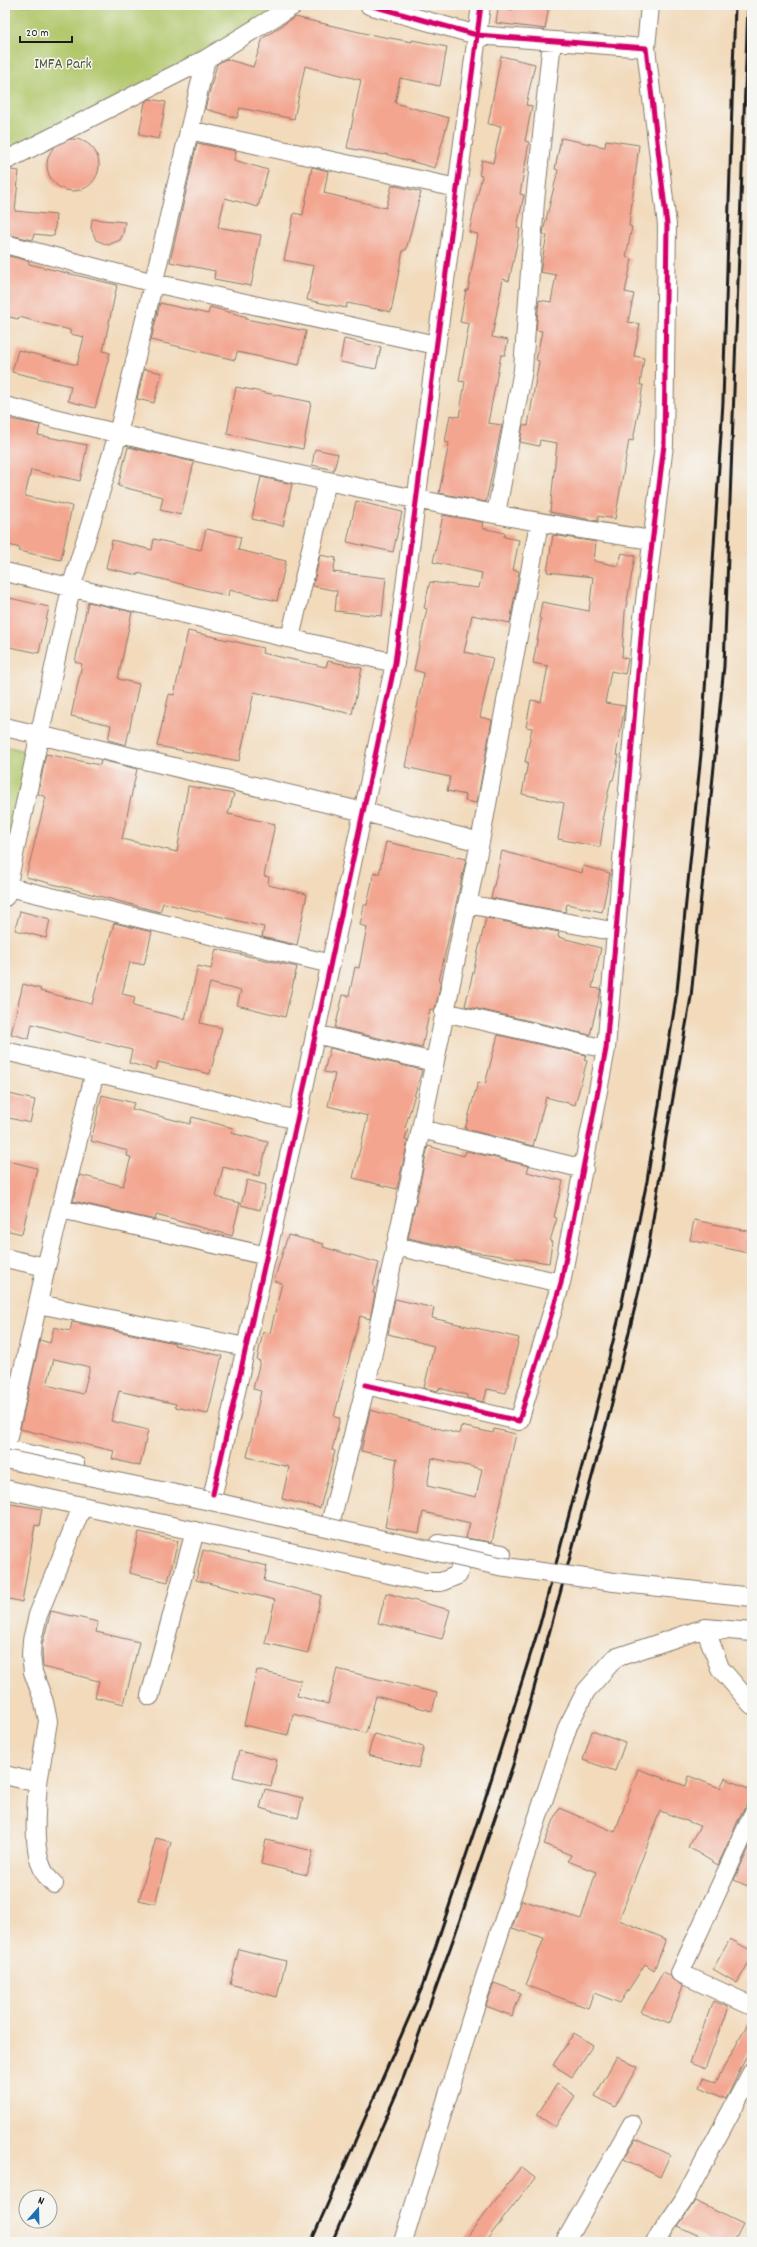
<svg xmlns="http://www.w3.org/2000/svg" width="757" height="2247" viewBox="0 0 757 2247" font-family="Dekko,sans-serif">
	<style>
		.green { fill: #b0c76b; stroke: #667244 }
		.building { fill: #f3a58f; fill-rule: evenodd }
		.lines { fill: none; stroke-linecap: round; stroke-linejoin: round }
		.minor-casing { stroke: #877b6c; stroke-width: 20 }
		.minor { stroke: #fff; stroke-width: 18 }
		.rail { stroke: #1c1c1c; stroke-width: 3 }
		.minor-bridge-casing { stroke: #877b6c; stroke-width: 20; stroke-linecap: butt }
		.minor-bridge { stroke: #fff; stroke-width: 18 }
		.cycleway-casing { stroke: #f6f6f2; stroke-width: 8 }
		.cycleway { stroke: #d6006c; stroke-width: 5 }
		.labels { text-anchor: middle; stroke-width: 3; stroke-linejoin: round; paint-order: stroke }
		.park-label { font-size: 15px; fill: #505838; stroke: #f6f6f2 }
	</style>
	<rect width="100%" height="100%" fill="#f6f6f2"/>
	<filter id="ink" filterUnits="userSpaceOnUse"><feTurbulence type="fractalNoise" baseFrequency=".025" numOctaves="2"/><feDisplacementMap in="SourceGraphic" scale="8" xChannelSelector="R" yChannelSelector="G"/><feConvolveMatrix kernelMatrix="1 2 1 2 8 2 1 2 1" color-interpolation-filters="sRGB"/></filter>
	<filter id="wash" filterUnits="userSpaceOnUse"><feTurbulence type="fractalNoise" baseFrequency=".012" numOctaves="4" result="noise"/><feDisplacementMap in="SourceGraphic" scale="16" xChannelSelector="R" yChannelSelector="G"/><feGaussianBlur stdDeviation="0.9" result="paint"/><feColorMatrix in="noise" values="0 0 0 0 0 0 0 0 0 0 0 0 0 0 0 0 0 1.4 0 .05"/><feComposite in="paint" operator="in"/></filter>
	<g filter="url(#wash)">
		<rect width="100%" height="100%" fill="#f2dabb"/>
		<path class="green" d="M5,5H291L5,161Z
			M5,746L30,752L5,855Z"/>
		<g id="blocks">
			<path class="building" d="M514,5H549L545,29L496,23L498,8L513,10Z
				M295,17L368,34L412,42V40L447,47L440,86L400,78L395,103L449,118L435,168L385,154V155L347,148L361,80L305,66L294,119L240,108L237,118L205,109L217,64L226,59L253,67L263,38Z
				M501,56L535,64L526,105L532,106L525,141L529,142L520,194L524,195L517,228L520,229L509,281L503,279L492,337L508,340L505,355H501L488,423L502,425L486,502L439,493L449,443L445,442L450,415L459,417L465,382L459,381L469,324L460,322L466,290H468L478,234L469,232L482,176L479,175L482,160L493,163L501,126L488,124Z
				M150,99L166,102L159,139L139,135L145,102Z
				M561,138L605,147L606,140L639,145L629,226L632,227L626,257L632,259L625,292L634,294L628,322L640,324L634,356L644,358L640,385H643L633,441L629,440L615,519L598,516V521L550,512L557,443L540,440L539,446L520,442L523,425L528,426L539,361L536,360L542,331L536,330L539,300L551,302L556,275L540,272L547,235L543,234L544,228L558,170L555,169Z
				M47 165a26 26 0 1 1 52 0a26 26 0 1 1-52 0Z
				M197,143L236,151L234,160L268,170L258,207L225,198L218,227L261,235L251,286L214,279L215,271L170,262Z
				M312,167L328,171L324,193L386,208L392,185L421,192L406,250H403L391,312L347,303L346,308L307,300L314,266L284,260L294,213L303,215Z
				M11,170L19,171L15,211L56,215L54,236L34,234L33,240L5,234V171Z
				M92,219L125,222L123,234L120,240L108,245L96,240L91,228Z
				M5,255L29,261V264L117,285L103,351L110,353L95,408L68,401L71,386L12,372L18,350L77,365L84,337L70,334V330L19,317L18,319L5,316Z
				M160,303L208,314L210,307L247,317L246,319L306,331L299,365L237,352L235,360L151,340Z
				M344,339L381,347L376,369L340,362Z
				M144,369L162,373L154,403L137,399Z
				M236,387L311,402L303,449L227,434Z
				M5,418L40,425L38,435L87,445L80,481L31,470L25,496L72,506L61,560L19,551L20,548L5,544Z
				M128,447L194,462L181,515L160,510L163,497L118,486Z
				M315,449L338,454L334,470L312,465Z
				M261,477L292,484L283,526L252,519Z
				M356,501L402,512L393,552L347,542Z
				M443,515L483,522L482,528L505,533L504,537L519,540L513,570L519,571L510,623L472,615L464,652L493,658L480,717L492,720L477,803L465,801L466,795L447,791L450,777L405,767L424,673L414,670L427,609L424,608L430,582L479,588L482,573L433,562Z
				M206,529L241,537L238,550L286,561L277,601L229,590L228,596L138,573V575L106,568L112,540L152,550L154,539L201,550Z
				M553,535L596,542L594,561L618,566L622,553L635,556L625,612L622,657L628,659L625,674L611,671L605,703L625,706L616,755H619L613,780H611L602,820H604L600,847L558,839L564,803L522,794L528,762H525L532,728L526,727L531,700L541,702L548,666L533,663L541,619L539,618L542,602L589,611L593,577L547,572Z
				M320,555L336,558L333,572L386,578L382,616L335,611L337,591L313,586Z
				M5,597L49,607L39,653L5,646Z
				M88,602L132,612L118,679L139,684L126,745L108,740L111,725L71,716L82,664L75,662Z
				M188,631L263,648L262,653L326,667L328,661L362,668L352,714L254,692L239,761L157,746L169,694L174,695Z
				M46,754L100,765L101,760L137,769L122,839L177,852L188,786L234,794L228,814L275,824L264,876L269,877L268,885L307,894L297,945L262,937L264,927L163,903L160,912L26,877L46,797L38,794Z
				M386,842L466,859L439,981H441L436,1006L434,1010L430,1009L422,1048L335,1028L343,995L349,996L355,967L359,968L367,927L360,925L364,905H367L374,872L379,874Z
				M502,851L582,873L583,866L610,873L602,912L567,904L565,912L491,898Z
				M20,911L50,919L46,938L15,930Z
				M486,918L559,932L558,937L601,948L592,988L601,989L600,993L590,1035L465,1006Z
				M114,923L152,932L144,965L130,962L122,994L135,997L133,1006L185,1019L198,966L211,969L216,949L297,967L285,1017L237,1005L241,991L210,983L200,1023L222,1028L210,1074L158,1062L156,1070L129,1063L132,1050L32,1024L29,1039L11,1034L23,984L41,989L40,991L92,1004Z
				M498,1035L586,1055L584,1060L587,1061L575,1105L546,1097L533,1146L465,1129L478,1082L485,1084Z
				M330,1048L422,1070L405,1128L408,1129L405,1140L408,1141L397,1189L353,1178L368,1116L328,1106L335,1074L324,1072Z
				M5,1093L35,1100L30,1123L5,1117Z
				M102,1095L134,1103L132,1109L190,1124L192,1117L233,1128L231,1133L268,1142L259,1176L223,1167L216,1197L240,1203L232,1236L156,1215L155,1220L73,1201L80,1175L123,1186L131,1157L127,1156L128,1151L91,1141Z
				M428,1146L464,1156L466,1151L529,1166L527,1172L563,1181L554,1217L557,1218L550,1241L552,1242L549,1263L467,1251L408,1238Z
				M5,1160L37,1168L22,1234L5,1230Z
				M247,1180L266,1185L260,1210L241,1205Z
				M694,1220L752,1232V1254L690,1240Z
				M288,1235L324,1244L323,1247L379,1263L373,1286L375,1287L373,1293L375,1294L370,1319L360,1316L334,1417L340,1418L332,1450L335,1451L320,1508L282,1499L289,1467L247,1457L261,1391L253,1389L260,1361L257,1360L263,1332L270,1333L282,1283L274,1281Z
				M395,1299L434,1308L432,1318L519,1338L506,1393L487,1389L484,1402L467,1398V1395L439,1388L438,1391L424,1388L434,1346L388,1334Z
				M72,1322L175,1343L174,1345L222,1356L208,1414L175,1407L176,1404L119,1391L111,1421L148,1430L140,1466L112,1459L114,1451L20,1429L40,1340L50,1343L54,1327L70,1331ZM54,1359L90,1367L83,1394L47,1385Z
				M370,1410L459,1434L461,1426L493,1433L494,1429L516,1434L492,1542L466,1538L470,1523L423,1512L419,1533L385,1527L397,1459L361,1451ZM432,1458L482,1469L476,1497L427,1486Z
				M5,1503L42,1509L39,1526L35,1525L22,1602L5,1598Z
				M139,1532L178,1541L168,1582L129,1573Z
				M203,1550L267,1566L264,1581L321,1595L308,1653L265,1643L275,1600L196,1580Z
				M386,1593L450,1610L442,1639L378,1623Z
				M51,1611L98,1622L96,1632L139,1642L124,1704L95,1697L99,1681L43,1667L42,1645Z
				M337,1669L437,1693L432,1711L376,1696L366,1733L293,1714L288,1735L244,1725L257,1670L301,1681L297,1696L328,1704Z
				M592,1731L625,1743L615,1771L583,1760Z
				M374,1734L424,1747L418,1768L368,1755Z
				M239,1751L277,1760L271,1786L233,1777Z
				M638,1769L686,1786L689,1776L720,1788L725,1778L752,1791V1796L742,1812L718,1865L688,1847L700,1826L660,1811L619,1920L666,1939L654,1970L645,1964L620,2003L594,1993L588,2008L526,1985L544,1938L512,1928L522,1900L581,1919L596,1872L568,1861L571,1855L544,1844L559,1808L615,1832Z
				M265,1789L303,1798L298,1818L260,1808Z
				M156,1838L171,1842L155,1904L139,1900Z
				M266,1840L313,1851L307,1875L261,1864Z
				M752,1842V1888L734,1880Z
				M730,1939L752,1951V1957L737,1983L713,1969Z
				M239,1949L286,1961L277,1997L230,1984Z
				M663,1972L670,1975L672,1979L683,1986L669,2023L641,2012Z
				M494,1983L521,1993L512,2016L486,2006Z
				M713,2001L728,2007L705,2069L690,2063Z
				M752,2016V2045L726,2099L700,2087L704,2078L716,2082Z
				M574,2033L593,2045L572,2077L553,2065Z
				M617,2056L637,2067L615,2107L595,2096Z
				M557,2084L575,2096L555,2127L537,2115Z
				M636,2139L670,2155L660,2177L624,2159Z
				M521,2167L535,2178L485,2242H463Z
				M695,2201L743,2224L734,2242H712L678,2226Z"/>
		</g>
	</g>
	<g filter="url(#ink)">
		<use href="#blocks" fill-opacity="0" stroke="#877b6c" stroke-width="1"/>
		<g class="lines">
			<g class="minor-casing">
				<path id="minor" d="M646,48L650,5
					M189,130L457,188
					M5,161L206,59L294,5
					M5,244L154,283L436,345
					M5,406C219,459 434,508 652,540
					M496,514L523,370L535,201L552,41
					M5,572L395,663
					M290,638L327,481
					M5,727L364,812L480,842
					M5,886L331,964
					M5,897L71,588L118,434L206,59
					M467,904L617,932
					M444,1012L606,1049
					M315,1034L434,1062
					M5,1051L297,1120
					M421,1129L584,1169
					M61,1209L267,1256
					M395,1246L561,1283
					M5,1258L46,1267
					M39,1304L245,1347
					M366,1385L519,1421L561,1283L606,1049L642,626L664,445L667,225L646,48L477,35L369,5
					M5,1449L75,1464
					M5,1450L46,1267L95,1072
					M5,1489L425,1582H441L458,1575L463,1556L455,1547
					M213,1494L297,1120L395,663L481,5
					M331,1520L366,1385L421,1129L480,842L539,523
					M438,1544L502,1554
					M705,1628L720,1668L752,1705
					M150,1696L195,1531
					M5,1775L38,1783L48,1721L44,1702L33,1672L31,1655L32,1640L38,1615L82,1507
					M38,1783C36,1813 29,1864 54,1884
					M752,1816L680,1973L752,2006
					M403,2242L473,2013L568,1726L586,1691L615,1658L705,1628L752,1632
					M565,2242L632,2124
					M655,2242L683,2201L752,2072"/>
			</g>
			<use href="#minor" class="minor"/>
			<path class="rail" d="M311,2242L421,1990L485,1799L540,1624L587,1447L619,1317L647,1181L677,991L701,754L723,402L735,5
				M332,2242L404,2076L453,1940L513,1765L610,1411L647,1257L666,1137L691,997L724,666L748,5"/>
			<g class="minor-bridge-casing">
				<path id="minor-bridge" d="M5,1459L215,1502L499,1566L614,1582L752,1597"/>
			</g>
			<use href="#minor-bridge" class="minor-bridge"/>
			<g class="cycleway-casing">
				<path id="cycleway" d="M366,1385L519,1421L561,1283L606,1049L642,626L664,445L667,225L646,48L477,35L369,5
					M213,1494L297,1120L395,663L481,5"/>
			</g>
			<use href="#cycleway" class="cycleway"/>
		</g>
	</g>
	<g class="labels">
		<g class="park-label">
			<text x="63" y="68">IMFA Park</text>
		</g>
	</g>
	<rect width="757" height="2247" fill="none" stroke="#f6f6f2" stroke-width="20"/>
	<g transform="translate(38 2209) rotate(20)"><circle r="19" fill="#f6f6f2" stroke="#9f9f9c"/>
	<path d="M0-3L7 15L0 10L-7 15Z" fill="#1f6fb2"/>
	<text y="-6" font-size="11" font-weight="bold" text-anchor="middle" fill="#1c1c1c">N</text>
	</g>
	<path d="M20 36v6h52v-6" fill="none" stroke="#1c1c1c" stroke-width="2"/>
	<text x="26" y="36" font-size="12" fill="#1c1c1c" stroke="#f6f6f2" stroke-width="3" paint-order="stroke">20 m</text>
</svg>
